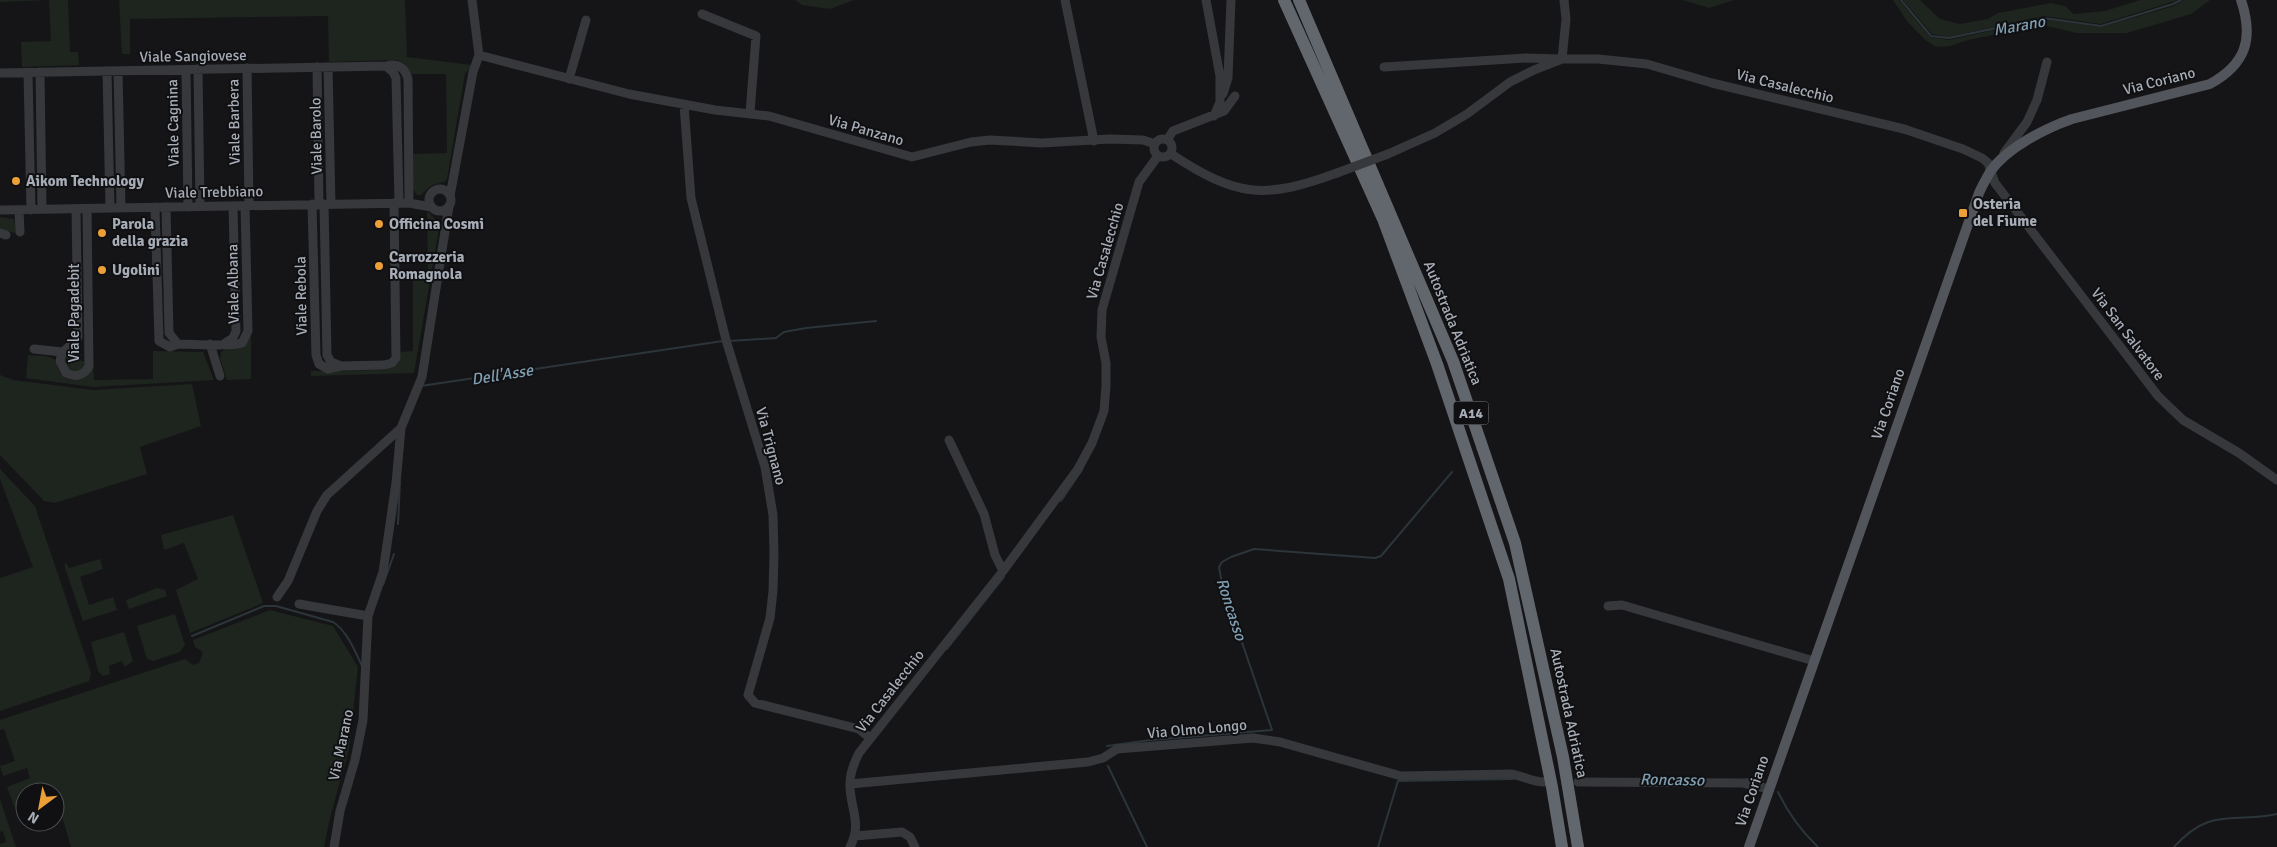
<svg xmlns="http://www.w3.org/2000/svg" width="2277" height="847" viewBox="0 0 2277 847" font-family="Signika,sans-serif">
	<style>
		.green { fill: #1d251e }
		.lines { fill: none; stroke-linecap: round; stroke-linejoin: round }
		.stream { stroke: #2b353a; stroke-width: 2 }
		.minor { stroke: #36383c; stroke-width: 9 }
		.major { stroke: #52555b; stroke-width: 10 }
		.highway { stroke: #62666d; stroke-width: 12 }
		.minor-bridge { stroke: #36383c; stroke-width: 9 }
		.poi-dot { fill: #ed9f37; stroke: #101012; stroke-width: 2 }
		.labels { text-anchor: middle; stroke-width: 4; stroke-linejoin: round; paint-order: stroke }
		.shield { fill: #101012; stroke: #7a7e86; stroke-width: 1 }
		.shield-label { font-size: 14px; font-weight: bold; fill: #a7adb7 }
		.street-label { font-size: 15px; fill: #a7adb7; stroke: #101012 }
		.poi-label { font-size: 15px; font-weight: bold; fill: #a7adb7; stroke: #101012; text-anchor: start }
		.water-label { font-size: 16px; font-style: italic; fill: #7f9eb1; stroke: #101012 }
	</style>
	<rect width="100%" height="100%" fill="#151517"/>
	<path class="green" d="M0,0H68L70,52H78L79,65L22,67L21,42L51,41L49,0L0,2Z
		M119,0H405L407,57L472,65L465,74L447,179L444,182L432,185L421,195H417L413,189V154L447,153L446,74H411L404,64L397,60L329,62L328,16L130,19V54H122Z
		M795,0H854L830,9L802,5Z
		M1683,0H1734L1709,8Z
		M1893,0H1899L1930,37L1949,40L2044,19L2101,27L2174,6L2184,0H2210L2191,14L2127,33H2077L2042,25L1968,40L1951,46L1936,47L1924,39L1907,21Z
		M1903,0H1920L1940,19L1960,24L1988,19L1998,13L2051,3L2065,6L2074,14L2105,11L2140,0H2178L2101,24L2044,16L1949,37L1932,34Z
		M427,211L435,219L439,229L414,373L311,376V371L384,370L396,365L401,352L413,351V270H428Z
		M0,217L14,219L16,233L0,230Z
		M251,333V379L227,380L220,358L221,352Z
		M80,339L81,361H87L86,365L79,372L68,371L63,357Z
		M153,351L203,352L214,380L93,387L26,378L28,355C35,356 46,355 52,358C62,364 55,384 81,379L93,367V361L94,380L153,379Z
		M0,375L13,380L93,390L192,384L201,426L140,447L147,474L55,503L44,501L0,455Z
		M0,469L35,506L91,673L89,681L0,711V578L33,567L0,479Z
		M233,515L263,603L190,633L176,590L198,579L184,543L164,550L161,535Z
		M100,559L103,569L80,577L89,605L113,597L117,610L83,621L65,568V562L69,568Z
		M157,588L165,590L167,596L129,609L126,600Z
		M270,610L333,626L358,667L349,749L330,818L324,847H71L55,792H25V803L14,806L7,787L30,778L27,768L3,776L0,766L15,761L4,729L0,730V720L185,659L193,665L199,663L203,652L195,647L193,640Z
		M175,614L185,645L180,652L153,661L147,659L137,626Z
		M124,632L133,661L125,667L122,661L109,666L110,674L103,676L98,671L91,642Z
		M0,799L16,847H0V844L6,842L3,831L0,832Z"/>
	<g class="lines">
		<path class="stream" d="M1901,0L1931,36L1949,38L2044,18L2101,26L2173,4L2181,0
			M729,341L776,338L784,332L806,328L876,321
			M421,386L723,341
			M1061,501L1082,470
			M398,524L400,482
			M383,585L394,554
			M192,636L264,606H276L333,622C347,631 355,651 362,666
			M947,649L1004,577
			M1107,746L1151,740L1272,730L1222,584L1219,567L1222,562L1231,557L1254,549L1375,558L1381,556L1452,472
			M1108,766L1147,847
			M1746,779L1763,780
			M1778,792C1788,813 1801,831 1818,847
			M1378,847L1398,781L1513,779
			M2174,847C2211,806 2231,824 2277,814"/>
		<path class="minor" d="M1065,0L1094,141
			M1206,0L1220,76V102L1214,116
			M702,14L756,36L750,113
			M479,55L629,94L715,110L769,116L912,157L971,142L990,140L1042,143L1109,139L1143,140L1155,144
			M386,66L393,72L396,78L399,203
			M317,67L319,204
			M328,67L331,204
			M1384,67L1526,58L1562,59L1566,19L1564,0
			M247,68L249,206
			M198,69L200,206
			M186,70L188,207
			M107,71L110,208
			M118,71L121,208
			M40,72L42,209
			M0,73L386,66C397,63 405,67 408,79L409,203
			M28,73L31,210
			M569,79L586,20
			M1223,94L1228,78L1231,0
			M684,105L691,198L726,340L765,467L773,515L774,553L773,591L770,618L748,695L755,703L859,729L870,738
			M1154 148a9 9 0 1 1 18 0a9 9 0 1 1-18 0Z
			M1167,140L1173,131L1224,111L1235,96
			M2004,153L2027,122L2037,100L2047,62
			M1171,154C1237,197 1263,200 1337,173
			M1388,154L1435,133L1467,114L1510,82L1534,70L1562,59H1598L1647,64L1712,83L1904,129L1963,149L1982,158L1988,163L1995,183L2158,396L2183,420L2239,453L2277,480
			M429 200a11 11 0 1 1 22 0a11 11 0 1 1-22 0Z
			M450,196L473,72L479,55L472,0
			M312,204L316,355L319,364L328,369L341,366L384,365L392,363L396,358L394,203
			M324,204L327,355L331,362L341,366
			M155,207L159,341L170,347L178,344C193,344 230,347 242,343L248,331L245,206
			M166,207L169,333L178,344
			M76,209L78,337C72,347 61,349 60,361L66,373C76,378 85,375 89,366L87,209
			M0,210L409,203L431,207
			M19,210L20,232
			M0,233L6,235
			M225,343L233,338L236,331L233,206
			M210,344L220,376
			M34,349L62,352
			M949,440L984,514L995,555L1003,571
			M277,597L288,581L317,511L327,495L401,428L422,377L449,206
			M299,604L368,616
			M1608,606L1622,605L1814,661
			M1578,782L1743,783L1769,789
			M850,784L1088,762L1103,758L1117,749L1253,738L1280,742L1401,776L1511,774C1523,776 1532,782 1544,782
			M855,836L902,832L910,837L915,847
			M334,847L340,811L355,760L363,720L368,616L383,572L396,483L401,428
			M850,847C863,822 849,807 850,783C850,772 854,763 859,753L1003,571L1078,469L1092,443L1104,411L1106,386V363L1101,337L1102,310L1139,182L1158,156"/>
		<path class="major" d="M1749,847L1979,193C1982,186 1986,179 1990,172C2006,148 2046,128 2072,119L2210,84C2246,64 2254,39 2241,0"/>
		<path class="highway" d="M1284,0L1383,219L1437,364L1509,579L1552,787L1562,847
			M1299,0L1453,361L1515,543L1563,757L1578,847"/>
		<path class="minor-bridge" d="M1337,173L1388,154"/>
	</g>
	<g class="poi-dot">
		<circle cx="16" cy="181" r="5"/>
		<rect x="1958" y="208" width="10" height="10" rx="2.5"/>
		<circle cx="379" cy="224" r="5"/>
		<circle cx="102" cy="233" r="5"/>
		<circle cx="379" cy="266" r="5"/>
		<circle cx="102" cy="270" r="5"/>
	</g>
	<g class="labels">
		<rect class="shield" x="1453.5" y="401.5" width="35" height="23" rx="4"/>
		<g class="shield-label">
			<text x="1471" y="418">A14</text>
		</g>
		<g class="street-label">
			<text transform="translate(193 56) rotate(-1)" y="5">Viale Sangiovese</text>
			<text transform="translate(2159 81) rotate(-14)" y="5">Via Coriano</text>
			<text transform="translate(1785 86) rotate(14)" y="5">Via Casalecchio</text>
			<text transform="translate(234 122) rotate(-91)" y="5">Viale Barbera</text>
			<text transform="translate(173 123) rotate(-91)" y="5">Viale Cagnina</text>
			<text transform="translate(866 130) rotate(16)" y="5">Via Panzano</text>
			<text transform="translate(316 136) rotate(-91)" y="5">Viale Barolo</text>
			<text transform="translate(214 192) rotate(-1)" y="5">Viale Trebbiano</text>
			<text transform="translate(1105 251) rotate(-74)" y="5">Via Casalecchio</text>
			<text transform="translate(233 284) rotate(-91)" y="5">Viale Albana</text>
			<text transform="translate(301 296) rotate(-91)" y="5">Viale Rebola</text>
			<text transform="translate(74 313) rotate(-90)" y="5">Viale Pagadebit</text>
			<text transform="translate(1453 323) rotate(68)" y="5">Autostrada Adriatica</text>
			<text transform="translate(2128 334) rotate(53)" y="5">Via San Salvatore</text>
			<text transform="translate(1888 404) rotate(-71)" y="5">Via Coriano</text>
			<text transform="translate(771 446) rotate(75)" y="5">Via Trignano</text>
			<text transform="translate(890 691) rotate(-52)" y="5">Via Casalecchio</text>
			<text transform="translate(1569 713) rotate(78)" y="5">Autostrada Adriatica</text>
			<text transform="translate(1197 729) rotate(-5)" y="5">Via Olmo Longo</text>
			<text transform="translate(341 745) rotate(-78)" y="5">Via Marano</text>
			<text transform="translate(1752 791) rotate(-71)" y="5">Via Coriano</text>
		</g>
		<g class="poi-label">
			<text x="26" y="186">Aikom Technology</text>
			<text x="1973" y="209">Osteria<tspan x="1973" dy="17">del Fiume</tspan></text>
			<text x="112" y="229">Parola<tspan x="112" dy="17">della grazia</tspan></text>
			<text x="389" y="229">Officina Cosmi</text>
			<text x="389" y="262">Carrozzeria<tspan x="389" dy="17">Romagnola</tspan></text>
			<text x="112" y="275">Ugolini</text>
		</g>
		<g class="water-label">
			<text transform="translate(2019 25) rotate(-10)" y="6">Marano</text>
			<text transform="translate(502 374) rotate(-9)" y="6">Dell'Asse</text>
			<text transform="translate(1232 609) rotate(72)" y="6">Roncasso</text>
			<text transform="translate(1672 779) rotate(1)" y="6">Roncasso</text>
		</g>
	</g>
	<g transform="translate(40 807) rotate(212)"><circle r="24" fill="#101012" stroke="#4c4f54"/>
	<path d="M0-4L9 19L0 12L-9 19Z" fill="#ed9f37"/>
	<text y="-8" font-size="14" font-weight="bold" text-anchor="middle" fill="#a7adb7">N</text>
	</g>
</svg>
